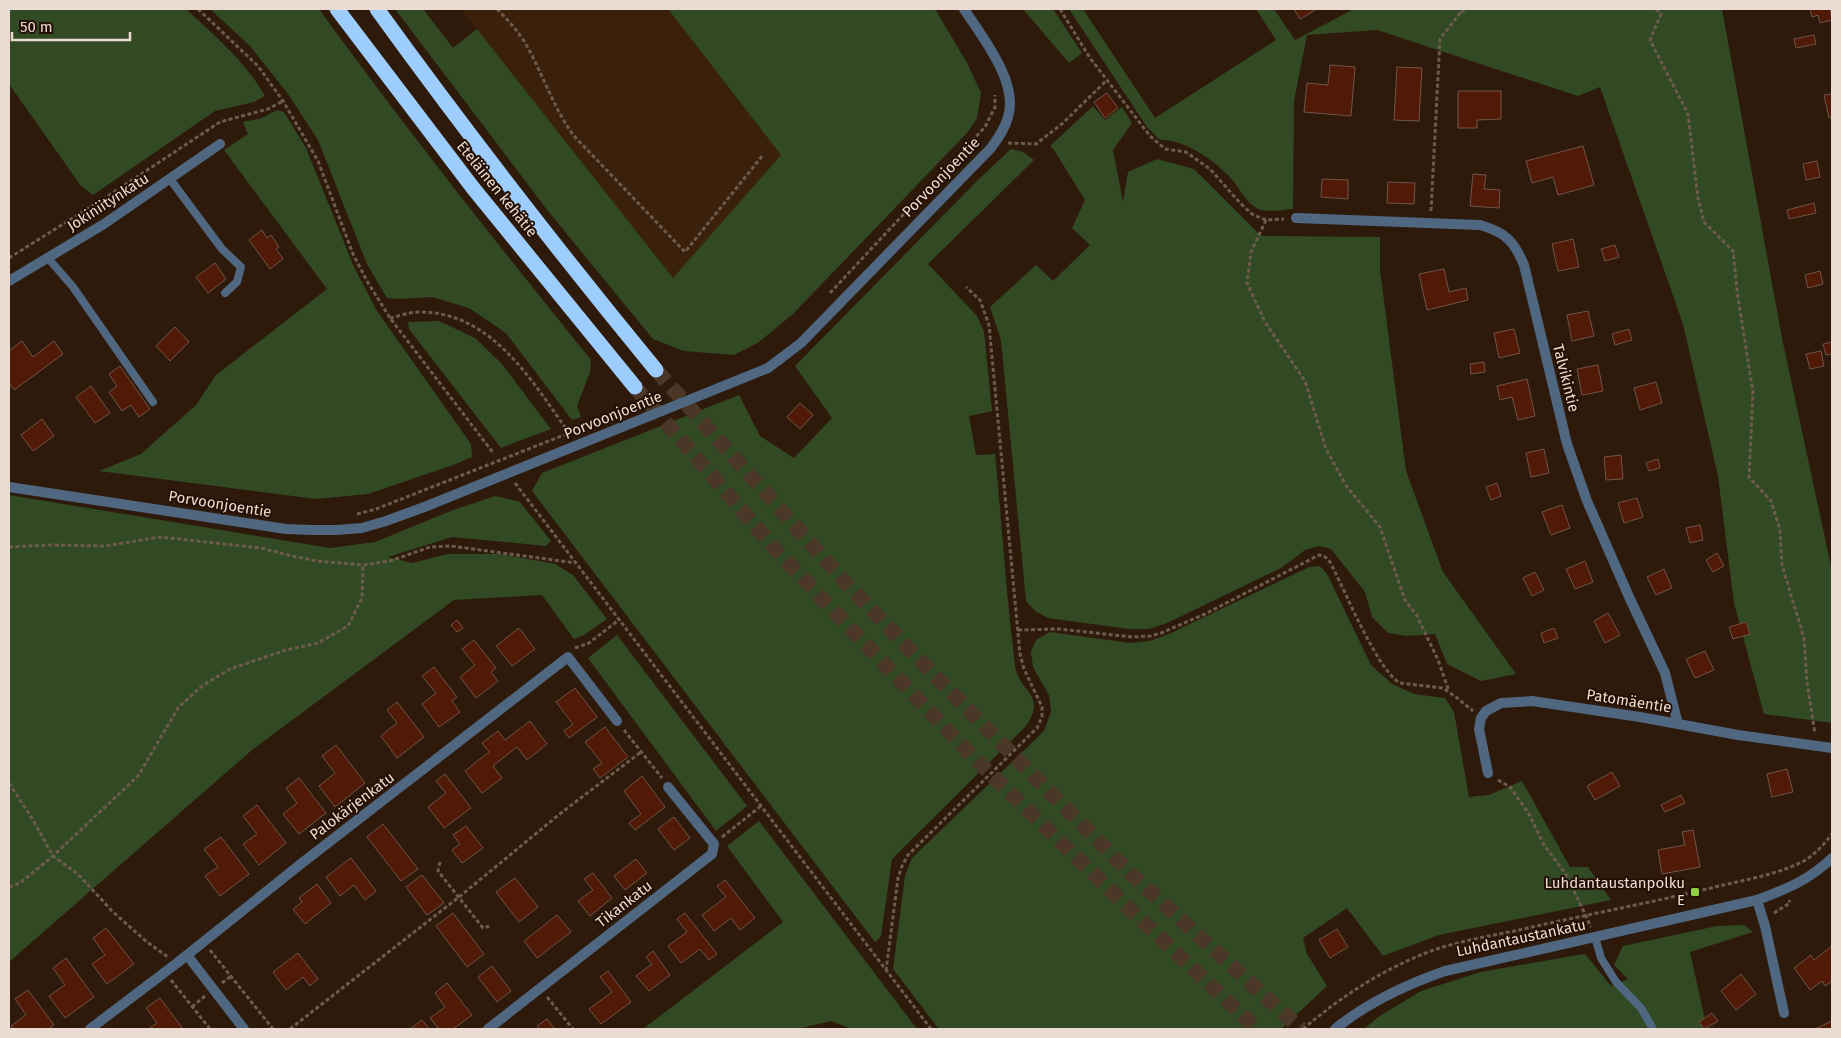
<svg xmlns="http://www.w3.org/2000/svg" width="1841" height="1038" viewBox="0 0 1841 1038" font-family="'Fira Sans',sans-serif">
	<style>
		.built { fill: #3b210c }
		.green { fill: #314a24 }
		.building { fill: #501a06; stroke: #70544a }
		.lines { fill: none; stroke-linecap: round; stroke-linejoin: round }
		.motorway-tunnel { stroke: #4a3728; stroke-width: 15; stroke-dasharray: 15 8; stroke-linecap: butt }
		.path { stroke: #6d5b4d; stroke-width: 3; stroke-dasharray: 4 2.5; stroke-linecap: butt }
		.service { stroke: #4f6780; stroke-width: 8 }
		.minor { stroke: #4f6780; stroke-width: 10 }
		.tertiary { stroke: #4f6780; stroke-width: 10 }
		.motorway { stroke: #9ccdfd; stroke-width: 15 }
		.poi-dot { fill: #8ece43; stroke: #241003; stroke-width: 2 }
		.labels { text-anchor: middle; stroke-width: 4; stroke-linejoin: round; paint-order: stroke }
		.street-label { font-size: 15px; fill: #eadcd2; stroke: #241003 }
		.poi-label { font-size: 15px; fill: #eadcd2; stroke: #241003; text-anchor: end }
	</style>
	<rect width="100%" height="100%" fill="#2e1a0a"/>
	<path class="built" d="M461,9H668L781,155L673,278Z"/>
	<path class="green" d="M9,9H186C214,35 246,62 265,96L254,102L215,111L93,195L81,186L9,84Z
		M210,9H319C406,129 498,245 591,360L590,372L577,406L581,417L572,420L506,333L469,308L432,297L399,299L387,298L367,264L318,140L288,94L250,46Z
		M395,9H423L453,48L477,29L673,278L781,155L668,9H935L967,63L981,93L977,118L967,133L793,314L759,342L734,355L684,351L653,339L548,211Z
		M1023,9H1053L1082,53L1069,63Z
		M1069,9H1083L1155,118L1276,40L1256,9H1274L1295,40L1354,9H1722L1782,338L1832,571V723L1764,714L1734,603L1718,476L1683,324L1600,87L1578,96L1377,30L1307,35L1294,101L1293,209C1283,210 1271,212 1262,210C1250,208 1242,193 1235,183C1220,164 1186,139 1160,140L1147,127Z
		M1093,106L1105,120L1122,107L1132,123L1113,150L1123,202L1128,172L1157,159L1194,169L1261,236L1380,237V270L1406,471L1443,572L1516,674L1481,681L1447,664L1435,634L1406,636L1388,633L1372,617L1365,592L1331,549L1319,546L1305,550L1281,568L1165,624L1148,629H1129L1048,618L1035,611L1026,601L1001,340L990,307L1036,265L1053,281L1090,245L1072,228L1085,200L1054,150L1050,146Z
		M277,110L284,112L306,148L354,267L377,311L471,444L472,457L456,464L368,494L316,499L99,471L141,454L196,405L216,375L327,289L224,150L248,134L243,122L262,118Z
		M1011,149L1023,152L1034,160L928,264L977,316L984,332L992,411L969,416L976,455L995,454C1002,524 1006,595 1015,665C1018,692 1048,694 1026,726L892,859L881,936L875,942L532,491L542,473L739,395L760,436L794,458L832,418L795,366L978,180Z
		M439,321L475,338L502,364L551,429L501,448L409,329L408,322Z
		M9,495L330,548L375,542L453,510L495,496L520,502L551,541L546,546L452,537L388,557L412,563L448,554H501L555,564L573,575L607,619L584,635L574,639L542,595L454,600L252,750L9,962Z
		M1320,566L1327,574L1371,665L1392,684L1414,694L1445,698L1454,712L1469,797L1489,795L1522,781L1570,867H1588L1611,900L1439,935L1383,956L1347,908L1303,938L1307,954L1327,986L1281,1029H939L893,969L905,876L912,858L1044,731L1051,712L1049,695L1033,667L1031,652L1036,640L1050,632L1130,643L1150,641L1171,633L1309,567Z
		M617,635L747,806L716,831L588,658Z
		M759,821L917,1029H852L831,1021L797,1029H643L783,922L727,846Z
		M1744,925L1753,932L1690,952L1707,1029H1364L1378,1017L1421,991L1481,972L1577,955L1585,954L1611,986L1628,979L1614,965L1623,946L1717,926Z"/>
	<path class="building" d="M1294,9H1317L1300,19Z
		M1810,9H1830L1832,20L1820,23L1818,15L1812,17Z
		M1814,35L1816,44L1796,48L1794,39Z
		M1330,65L1355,67L1351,116L1304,112L1307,83L1328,85Z
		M1397,67L1422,68L1419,121L1394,120Z
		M1458,91H1501V119L1477,120V128H1458Z
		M1107,93L1118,108L1105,118L1094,102Z
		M1832,94V117L1829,118L1824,95Z
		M1583,146L1594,185L1558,195L1553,177L1532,183L1526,161Z
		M1817,161L1820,177L1806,180L1803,164Z
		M1473,174L1486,175L1484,189L1500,190L1499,208L1470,206Z
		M1322,179L1348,180V199L1321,197Z
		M1388,182L1415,183L1414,204L1387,203Z
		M1814,203L1816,213L1789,219L1787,210Z
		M262,230L267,238L271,235L279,247L276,249L283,259L270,269L249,240Z
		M1573,239L1579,267L1558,271L1552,244Z
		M1615,245L1619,257L1605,261L1601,249Z
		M215,263L226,279L208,293L196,277Z
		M1444,269L1449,292L1466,288L1468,300L1427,310L1419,274Z
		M1820,271L1823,284L1808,288L1805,275Z
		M1588,311L1594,336L1572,341L1567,315Z
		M175,327L189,342L170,361L156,346Z
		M1514,329L1520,353L1499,358L1494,333Z
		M1629,329L1632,340L1615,345L1612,334Z
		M22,341L33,357L54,341L63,354L14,390L9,383V351Z
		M1832,342V354L1826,355L1823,344Z
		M1821,351L1824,366L1810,369L1806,354Z
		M1484,362L1485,372L1471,374L1470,364Z
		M1598,365L1603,391L1582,395L1577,369Z
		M120,366L150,409L139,417L131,405L122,411L109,392L117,386L109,374Z
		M1527,379L1535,416L1518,420L1512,397L1500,400L1497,386Z
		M1656,382L1662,403L1640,410L1634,388Z
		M91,386L110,413L95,423L76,397Z
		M800,403L813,415L800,429L787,417Z
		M42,419L54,436L33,451L21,435Z
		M1544,449L1549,473L1531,477L1526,453Z
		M1621,455L1623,479L1606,480L1604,457Z
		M1658,459L1660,468L1649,471L1646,463Z
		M1497,483L1501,496L1491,500L1486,487Z
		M1637,498L1643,517L1624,523L1618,503Z
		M1562,505L1570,528L1551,535L1542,512Z
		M1700,525L1703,540L1690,543L1686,528Z
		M1717,553L1724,566L1713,572L1706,560Z
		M1585,561L1593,582L1575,589L1566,569Z
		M1664,569L1672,588L1656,595L1647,577Z
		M1535,572L1544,590L1532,596L1523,578Z
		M1608,613L1620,635L1605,643L1594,621Z
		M457,620L463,628L457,632L451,625Z
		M1746,622L1750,634L1733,639L1729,627Z
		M519,628L535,649L512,666L496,646Z
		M1554,628L1558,638L1544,643L1541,633Z
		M474,640L496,668L491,672L498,681L476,698L460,677L475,665L462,649Z
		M1705,651L1714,670L1695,678L1686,659Z
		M434,667L457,697L452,701L460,712L439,727L422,704L436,693L422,676Z
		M575,688L597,717L569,738L564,731L573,724L556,702Z
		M397,702L424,737L397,758L381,736L397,723L387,710Z
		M530,721L547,744L527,760L517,747L493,766L502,778L482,793L465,771L489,752L482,743L498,731L505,740Z
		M605,727L628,757L600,778L593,769L602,763L585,742Z
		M336,745L365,783L335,807L319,786L335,773L322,756Z
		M1787,769L1793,792L1772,797L1767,774Z
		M1612,772L1620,786L1595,800L1587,786Z
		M445,774L471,808L444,828L428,807L446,793L436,781Z
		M642,776L665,807L635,830L629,823L641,814L624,791Z
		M299,778L326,813L299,834L283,814L297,803L286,788Z
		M1681,795L1685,803L1665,812L1661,805Z
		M257,805L286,843L259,865L243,844L257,834L243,816Z
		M674,817L690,838L674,850L658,829Z
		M383,824L418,869L401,881L367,837Z
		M466,826L483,848L462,863L452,850L460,844L453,835Z
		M1693,830L1700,867L1662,874L1658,850L1685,845L1682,832Z
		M221,837L249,874L220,896L205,876L218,867L204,849Z
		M351,858L376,891L365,900L354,885L340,896L326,877Z
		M636,859L647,873L625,890L614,876Z
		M593,873L612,898L590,916L578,901L593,890L584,879Z
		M422,875L444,903L427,915L406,887Z
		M515,878L538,907L519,922L496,892Z
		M725,880L755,918L740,930L731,918L714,931L702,915L726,897L717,886Z
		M317,884L331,903L305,924L293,909L302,902L299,898Z
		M453,913L484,954L467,967L436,926Z
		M685,913L717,954L709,960L700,949L681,963L668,946L687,932L677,919Z
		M557,915L571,932L537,958L524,941Z
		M106,928L134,964L107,984L92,964L105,955L93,938Z
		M1337,929L1348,947L1330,958L1319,940Z
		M1832,946V981L1825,986L1822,981L1810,990L1794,968L1811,955L1814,960Z
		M653,951L670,975L649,991L636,976L652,964L646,957Z
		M298,953L318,979L310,986L303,977L286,990L273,972Z
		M66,958L94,997L65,1018L49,996L65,985L53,968Z
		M492,966L511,991L497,1002L478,977Z
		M608,971L631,1002L601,1024L589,1009L612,992L600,977Z
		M1741,974L1756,994L1736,1010L1721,991Z
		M447,983L472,1015L453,1029H439L430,1018L445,1007L435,993Z
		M28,990L54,1025L48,1029H14L11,1026L26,1015L15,999Z
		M160,998L183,1029H148L157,1023L146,1008Z
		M1712,1013L1718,1021L1704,1029L1699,1022Z
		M547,1019L555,1029H540L537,1026Z
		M422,1020L429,1029H410Z
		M1832,1021V1029H1815Z"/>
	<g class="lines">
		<path class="motorway-tunnel" d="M656,370L846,583L941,682L1131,874L1301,1029
			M635,387L776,550L972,756L1138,917L1257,1029"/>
		<path class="path" d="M198,9L258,66L283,101L318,161L353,254L367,281L390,318L494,454
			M497,9C507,19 516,29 524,41C543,73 552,106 574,136L685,252L763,155
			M1060,9L1090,58L1150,136L1165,149L1186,152L1210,169L1240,203L1252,214L1266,220L1284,219
			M1656,9L1661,14L1650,40L1688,114L1698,198L1704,222L1733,251L1738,298L1753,392L1749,477L1771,501L1780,530L1782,565L1804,638L1807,682L1815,734
			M1461,12L1467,9
			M1008,143L1036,144L1063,123L1107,80
			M1431,211L1440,39L1460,13V9
			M1266,220L1251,252L1247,283L1265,322L1305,381L1326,449L1347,487L1380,527L1405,600L1417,616L1438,660L1449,691
			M9,258L108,196L220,122L268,109L283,101
			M830,293L985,127L995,107V95
			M390,318C399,316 410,312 420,312C492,312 532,381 569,433
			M515,483L931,1029
			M357,514L376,509L587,426
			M9,547L48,545L105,546L160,537L261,548L284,554L316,561L363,565L390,561L430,547L451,546L576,563
			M1018,630L1059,629L1132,637L1150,636L1161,633L1205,614L1319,555C1327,556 1330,561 1333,568C1346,593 1378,671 1400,683L1443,688L1456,697L1473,711
			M575,648L589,643L620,619
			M624,730L662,778
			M1498,780L1510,787L1528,812L1544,845L1567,876L1591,927
			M9,783L33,820L53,856L78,874L112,911L147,942L168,957
			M722,837L761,806
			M440,862L438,871L483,928L490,926
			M9,887L20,883L53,856L138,776L178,708L202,686L230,669L286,650L318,643L348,626L362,598L363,565
			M1774,913L1790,903L1789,900
			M210,950L273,1029
			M886,971L898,878L902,866L908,855L1037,728L1042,717V707L1024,669L1020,654L989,325L980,300L966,287
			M171,980L210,1029
			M222,983L231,976
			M547,997L573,1029
			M192,1007L205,996
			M290,1029L459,897L561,813L641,752
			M1303,1029C1342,996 1383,969 1431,951C1459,941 1490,936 1519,930C1584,915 1650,903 1715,887C1744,880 1775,875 1802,862C1813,856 1824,845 1832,834"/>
		<path class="service" d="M170,179L222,249L241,267L237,282L225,293
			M48,258L73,287L153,402
			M1595,937L1601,958L1616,982L1641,1008L1653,1029"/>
		<path class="minor" d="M1296,218L1480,225C1505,232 1514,241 1524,265L1567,444L1587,501L1630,599L1665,673L1678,724
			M9,281L104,224L220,144
			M1488,773L1479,729L1481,718L1486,711L1501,703L1532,701L1640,717L1738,735L1832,748
			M1757,900L1765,926L1784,1013
			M187,955L244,1029
			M90,1029L177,963L302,863L568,657L617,721
			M488,1029L712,854L714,844L668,787"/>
		<path class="tertiary" d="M9,487L286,529L312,530H337L362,528L386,521L427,506L768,368L801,343L991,148C998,138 1005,129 1008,117C1019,82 982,37 964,9
			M1335,1029C1368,1002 1405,985 1445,971L1757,900C1787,889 1809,880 1832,858"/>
		<path class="motorway" d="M337,9L473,188L635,387
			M377,9C466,132 559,252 656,370"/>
	</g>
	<rect class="poi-dot" x="1690" y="887" width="10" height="10" rx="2.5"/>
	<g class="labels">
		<g class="street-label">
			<text transform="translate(941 177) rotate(-46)" y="5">Porvoonjoentie</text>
			<text transform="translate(497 189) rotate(51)" y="5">Eteläinen kehätie</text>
			<text transform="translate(108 202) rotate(-33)" y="5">Jokiniitynkatu</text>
			<text transform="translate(1566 378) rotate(76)" y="5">Talvikintie</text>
			<text transform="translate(613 415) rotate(-22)" y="5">Porvoonjoentie</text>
			<text transform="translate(220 504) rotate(9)" y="5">Porvoonjoentie</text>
			<text transform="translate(1629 701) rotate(9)" y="5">Patomäentie</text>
			<text transform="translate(352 806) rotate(-37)" y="5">Palokärjenkatu</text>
			<text transform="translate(624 904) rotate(-38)" y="5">Tikankatu</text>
			<text transform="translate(1521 938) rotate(-12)" y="5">Luhdantaustankatu</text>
		</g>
		<g class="poi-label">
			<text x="1685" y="888">Luhdantaustanpolku<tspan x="1685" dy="17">E</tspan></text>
		</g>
	</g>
	<rect width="1841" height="1038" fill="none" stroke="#eadcd2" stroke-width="20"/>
	<path d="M12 32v8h118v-8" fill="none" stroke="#eadcd2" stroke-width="2.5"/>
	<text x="20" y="32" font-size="15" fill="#eadcd2" stroke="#241003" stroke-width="4" paint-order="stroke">50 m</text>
</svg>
